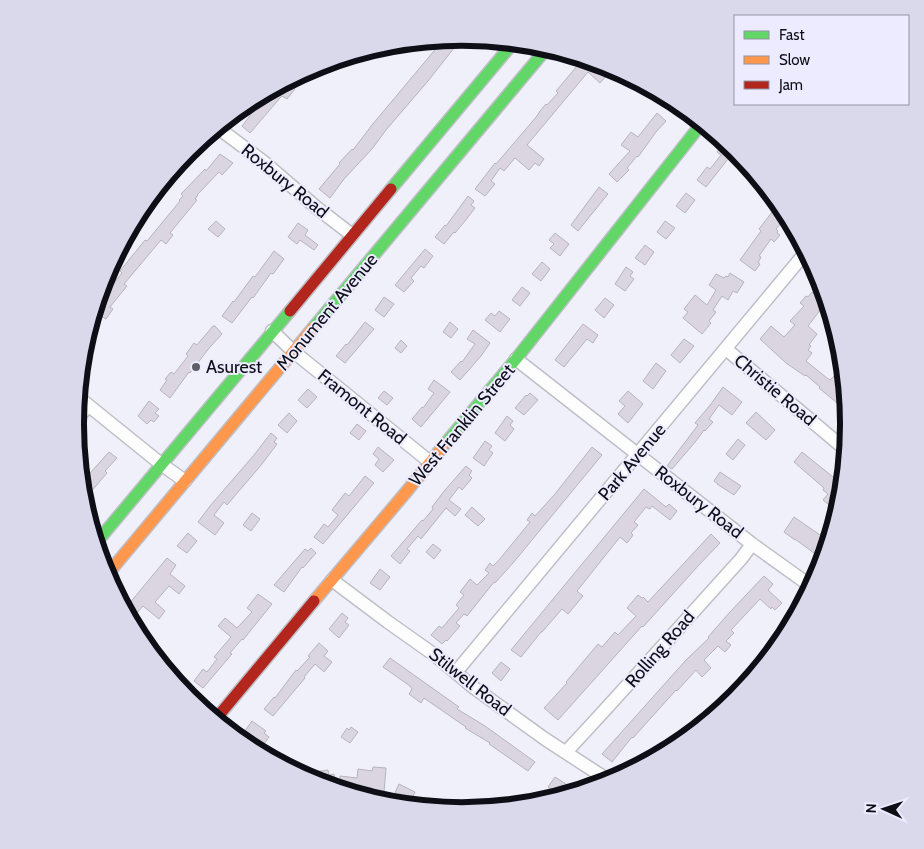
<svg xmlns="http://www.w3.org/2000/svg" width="924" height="849" viewBox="0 0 924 849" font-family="Cabin,sans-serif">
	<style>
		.building { fill: #dbd4e1; stroke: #b6b4bc }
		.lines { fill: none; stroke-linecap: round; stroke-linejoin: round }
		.lane-casing { stroke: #bebec7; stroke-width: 9 }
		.street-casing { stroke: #bebec7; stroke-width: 15 }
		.fast-casing { stroke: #bebec7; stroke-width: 14 }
		.slow-casing { stroke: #bebec7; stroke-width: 14 }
		.jam-casing { stroke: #bebec7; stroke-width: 14 }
		.lane { stroke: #fdfdfe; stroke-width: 6 }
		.street { stroke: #fdfdfe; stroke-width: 12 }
		.fast { stroke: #63d668; stroke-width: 11 }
		.slow { stroke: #ff974d; stroke-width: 11 }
		.jam { stroke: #b3261e; stroke-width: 11 }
		.poi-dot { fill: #5d5d66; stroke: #ecebff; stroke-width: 2 }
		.labels { text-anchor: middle; stroke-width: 4; stroke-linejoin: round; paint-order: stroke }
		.street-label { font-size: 18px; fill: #0e0e16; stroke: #ecebff }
		.poi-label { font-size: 18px; fill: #0e0e16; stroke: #ecebff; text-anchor: start }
		.rim { fill: none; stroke: #0e0e16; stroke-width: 6 }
	</style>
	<rect width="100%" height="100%" fill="#f0f0fa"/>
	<path class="building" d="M462,38L428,81L386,130L372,149L344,179L330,198L319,189L340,164L339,163L352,149L353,150L372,125L444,39Z
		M583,59L594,62L608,74L600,83L588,72L527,145L544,159L539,166L535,163L529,170L515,158L504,171L500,168L491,181L495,184L485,196L475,189L495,163L496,164L537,116L540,111L546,104L547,105L558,93L556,91Z
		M304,73L292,87L295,89L287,99L282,96L280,98L250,133L242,126L262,100L266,96V97L272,89Z
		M657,113L666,121L656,132L638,157L637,156L627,168L629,170L617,182L609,174L630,151L621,145L631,132L638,137Z
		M725,142L735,150L706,187L697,180L707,167L710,169L721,155L717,152Z
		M220,154L233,163L222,175L219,172L197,195H198L195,199L197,200L170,233L173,235L166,244L161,240L124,284L127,286L110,307L113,309L106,319L101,316L90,336L87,334L95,306L96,307L105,293L104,292L108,286L110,288L122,273L120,271L145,240L147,241L180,201L179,200L183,196L181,194L205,169L206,171Z
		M599,187L608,194L578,231L571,225Z
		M686,193L695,200L685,213L676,206Z
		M468,196L474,201L471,205L475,208L465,221L455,233L454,232L444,244L435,237L445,225L446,226Z
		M772,212L783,221L776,229L778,231L777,233L780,235L774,242L771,239L759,256L761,257L758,263L760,264L755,271L740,260L761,231L759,229Z
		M216,221L225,229L218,237L208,229Z
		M665,221L675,228L666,239L657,232Z
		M298,223L308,230L305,235L318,245L314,250L300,240L297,244L288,237Z
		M555,233L569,244L560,256L550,248L554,244L549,240Z
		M645,245L654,252L645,265L635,258Z
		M425,249L433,256L424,268L421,266L411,278L414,281L404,292L395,285Z
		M274,251L284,259L273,274L271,273L253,298L252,297L232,323L222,316L233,301L234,302L253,276L255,277Z
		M542,262L550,269L541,281L532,274Z
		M626,267L633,272L630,276L634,279L625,291L615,284Z
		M730,273L744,282L737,293L733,291L728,300L722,296L713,310L716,312L709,321L711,323L702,334L683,318L688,312L684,309L695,295L707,305L716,290L709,285L716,274L724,278L726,276L728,277Z
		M522,287L530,293L520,306L512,300Z
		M820,288L824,292L832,317L821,309L808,326L817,334L809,345L811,346L808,350L812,353L806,361L827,378L830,380L834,376L844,385L841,388L846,392L848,412L819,388L820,387L806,375L805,376L786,363L760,339L771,326L784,337L795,325L790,321L804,306L800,303L806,296L808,297L812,292L815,295Z
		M384,297L394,304L384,317L375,310Z
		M605,298L614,305L604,318L595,310Z
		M499,311L510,319L500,332L485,320L491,313L495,316Z
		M365,322L374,329L345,363L336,356L346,344L347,345Z
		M450,322L458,329L451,338L443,332Z
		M583,324L598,335L593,343L587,339L564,367L555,360Z
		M213,326H215L222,334L210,347L190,373L189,372L170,398L160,390L167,380L165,379L171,372L174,374L188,356L186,354L194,343L197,345Z
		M473,330L490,343L481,356L460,380L451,372L461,361L462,362L475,344L467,339Z
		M684,339L694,346L680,363L671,355Z
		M401,340L407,346L401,353L395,348Z
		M656,363L666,371L653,389L643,381Z
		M434,380L450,392L421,427L412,419L422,407L423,408L434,393L428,389Z
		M723,387L742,402L732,415L719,405L709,419L713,422L705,431L704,430L696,441L672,469L667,466L698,425L695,423L711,404Z
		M308,389L317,397L307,408L298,400Z
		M384,391L393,398L387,405L378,398Z
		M628,391L643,404L628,423L618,414L625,406L619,401Z
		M530,393L538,400L524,415L515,408L526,395L527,396Z
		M149,401L159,409L155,413L159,416L154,422L151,420L147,424L138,416Z
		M756,412L775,430L766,440L746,423Z
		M289,413L297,421L287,433L278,425Z
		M507,416L513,421L510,425L514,429L505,441L495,433Z
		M357,424L366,431L359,440L350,433Z
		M271,433L277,438L274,442L277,444L262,464L227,505L224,502L214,515L224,523L215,535L198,522L210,506L254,455Z
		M738,439L745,445L733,460L726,454Z
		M485,441L492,446L489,450L493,453L484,466L473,458Z
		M378,447L394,460L383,472L375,465L379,459L373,454Z
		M592,447L602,455L513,563L495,583L494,582L467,616L464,614L456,623L460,626L447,641L446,640L442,644L431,635L439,626L442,628L459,608L456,605L464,595L460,592L470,579L477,585L489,573L485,570L490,563L493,566L499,560L530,522L527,520L532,513L535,516L555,494Z
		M109,452L117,458L105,471L107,473L83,501L81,483Z
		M802,452L843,485L842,500L839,510L835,507L834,509L823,500L828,494L823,490L824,488L794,462Z
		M466,466L472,471L469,475L472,478L462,490L459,487L449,500L461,509L455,516L446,508L421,539L418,536L407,549L410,551L400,564L391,556L422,520L423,521L433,509L432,507L445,490Z
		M720,472L741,486L734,495L717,484H718L714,481Z
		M365,476L374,483L323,544L314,537L324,524L328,527L338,515L332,510L345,493L349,496Z
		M644,489L666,507L669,504L677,511L670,520L652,506L650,509L646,507L634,522L638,525L631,533L633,535L627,543L620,537L577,591L583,596L568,614L562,609L542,632H541L521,657L511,650Z
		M472,507L485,519L478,526L465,515Z
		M252,513L260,519L251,531L243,525Z
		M794,517L820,535L821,533L830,539L824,559L819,555L818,556L795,539V540L784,532Z
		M188,533L197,541L187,553L177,546Z
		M711,534L720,543L698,566L643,627L642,626L558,720L544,708L567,683L566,682L598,644L602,647L615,632L618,635L636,616L627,608L638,595L642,598L643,597L648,602Z
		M433,544L441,550L434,559L426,552Z
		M311,548L316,553L303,568L302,567L284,592L274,585L305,549L308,551Z
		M167,558L176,565L170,574L185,586L179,594L169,586L155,602L165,611L159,619L143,606L130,621L124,610Z
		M380,569L390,577L380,590L370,583Z
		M764,576L773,584L768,590L782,603L775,610L772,607L771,609L760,599L731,630L734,633L726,641L731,645L725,652L718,646L704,660L711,668L702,677L696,670L677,691L676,690L633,738L632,737L612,762L602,754L686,660L709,638L708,637L729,613Z
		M258,594L272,604L243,640L242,639L230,653L232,654L203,688L194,681L203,669L207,672L217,659L214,657L231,637L218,626L225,618L237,628L252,612L247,608Z
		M342,613L348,618L345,622L349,625L339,638L329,629Z
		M319,643L328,651L324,656L332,662L324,672L315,664L304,677L305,678L273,716L264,709L274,697L275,698L296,670L297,671L310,657L308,656Z
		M390,658L459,707L457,709L485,726L535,762L528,771L489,744L490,743L465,728L466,727L463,725L424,698L421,703L409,694L412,689L410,686L383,667Z
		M501,662L510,669L501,681L492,673Z
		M252,721L266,731L264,733L269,737L259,751L240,738Z
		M351,727L358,732L350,743L341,737L347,728L349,730Z
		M373,767L386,768L384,792L372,791V788L340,783V776L357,778L358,769L372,771Z
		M328,770L329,775L334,774L336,789L314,782L300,774Z
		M555,777L572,788L567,795L562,796L548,787Z
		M399,784L415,792L410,803L394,795Z"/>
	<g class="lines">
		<g class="lane-casing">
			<path id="lane" d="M75,426L90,408"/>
		</g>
		<g class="street-casing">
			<path id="street" d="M217,127L265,163L317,208L352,235
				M272,331L294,352L430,462
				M726,349L846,450
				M516,359L752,544L812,587
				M78,397L161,464L185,481
				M332,580L388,622L436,656L473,687L545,739L611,782
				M456,672L806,252
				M566,752C625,689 682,624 741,559L752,544"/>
		</g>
		<g class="fast-casing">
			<path id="fast" d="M391,189L513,43
				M313,328L547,48
				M445,444L516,359L702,123
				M96,543L290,311"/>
		</g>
		<g class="slow-casing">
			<path id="slow" d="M106,576L313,328
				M314,601L407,491L445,444"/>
		</g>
		<g class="jam-casing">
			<path id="jam" d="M290,311L391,189
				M215,720L314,601"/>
		</g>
		<use href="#lane" class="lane"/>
		<use href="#street" class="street"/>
		<use href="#fast" class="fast"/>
		<use href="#slow" class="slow"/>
		<use href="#jam" class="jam"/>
	</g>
	<circle class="poi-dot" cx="196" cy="367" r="5"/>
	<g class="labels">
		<g class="street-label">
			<text transform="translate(285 181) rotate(39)" y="6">Roxbury Road</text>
			<text transform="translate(327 312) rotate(-50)" y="6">Monument Avenue</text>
			<text transform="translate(775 390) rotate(40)" y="6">Christie Road</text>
			<text transform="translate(362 407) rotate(39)" y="6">Framont Road</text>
			<text transform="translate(462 425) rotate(-50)" y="6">West Franklin Street</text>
			<text transform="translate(632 462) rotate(-50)" y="6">Park Avenue</text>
			<text transform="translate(699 502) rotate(38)" y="6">Roxbury Road</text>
			<text transform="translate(660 649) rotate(-49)" y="6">Rolling Road</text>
			<text transform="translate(470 682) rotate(38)" y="6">Stilwell Road</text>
		</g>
		<g class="poi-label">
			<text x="206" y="373">Asurest</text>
		</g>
	</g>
	<path d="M0 0H924V849H0ZM84 424a378 378 0 1 1 756 0a378 378 0 1 1-756 0Z" fill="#dad9ec" fill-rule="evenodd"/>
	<path class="rim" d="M84 424a378 378 0 1 1 756 0a378 378 0 1 1-756 0Z"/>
	<rect x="734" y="15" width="175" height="90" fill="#ecebff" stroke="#9393a2"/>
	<rect x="744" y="31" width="25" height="8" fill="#63d668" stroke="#9393a2"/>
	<text x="779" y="40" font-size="15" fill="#0e0e16">Fast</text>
	<rect x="744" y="56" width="25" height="8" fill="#ff974d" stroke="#9393a2"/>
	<text x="779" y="65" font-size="15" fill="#0e0e16">Slow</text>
	<rect x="744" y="81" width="25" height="8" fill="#b3261e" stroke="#9393a2"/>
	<text x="779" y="90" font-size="15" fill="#0e0e16">Jam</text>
	<g transform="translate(884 809) rotate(273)" stroke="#ecebff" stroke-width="4" paint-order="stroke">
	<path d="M0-4L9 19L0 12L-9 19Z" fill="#0e0e16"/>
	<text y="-8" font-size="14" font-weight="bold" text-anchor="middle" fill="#0e0e16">N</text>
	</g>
</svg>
